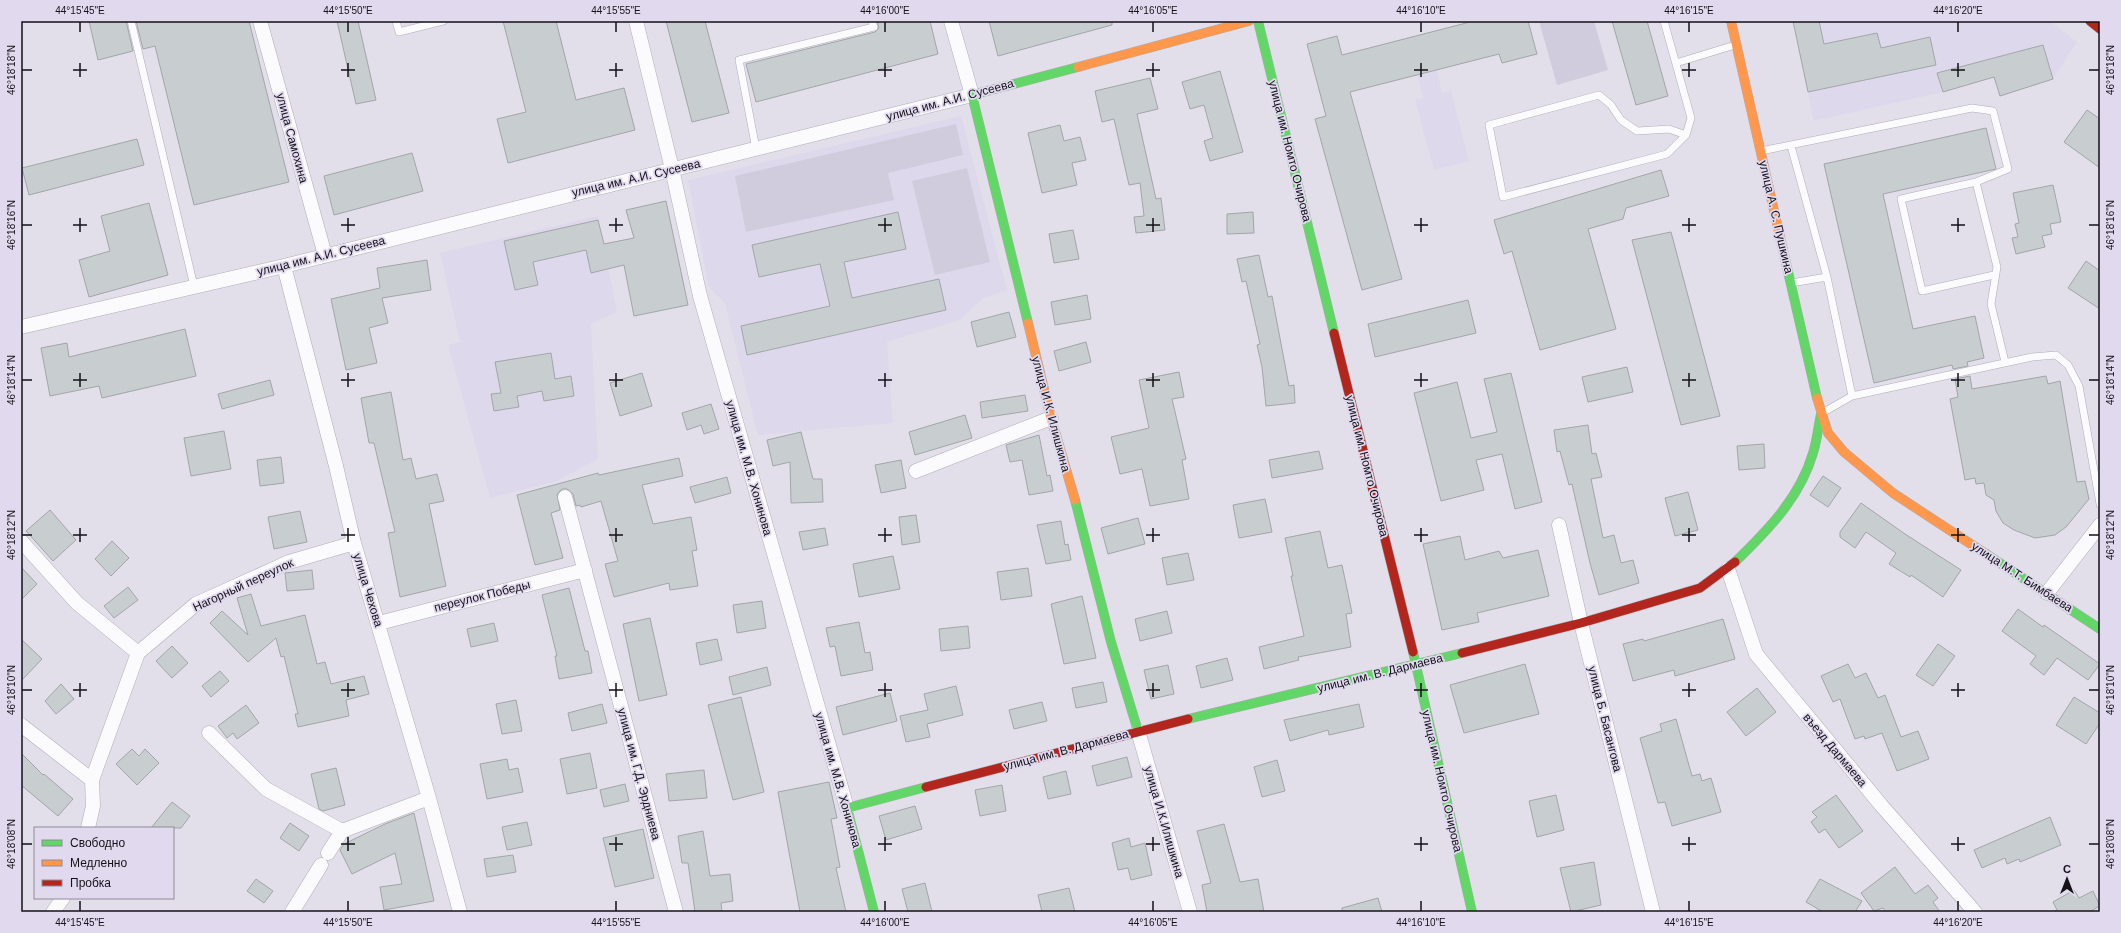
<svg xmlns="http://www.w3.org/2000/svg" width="2121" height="933" viewBox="0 0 2121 933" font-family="Arial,sans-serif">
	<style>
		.built { fill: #ded8ec }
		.green { fill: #d0cbdd }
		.building { fill: #c8ced0; stroke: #a2a5a9 }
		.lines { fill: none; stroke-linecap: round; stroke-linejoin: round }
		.lane-casing { stroke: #afadb6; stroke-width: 8 }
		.street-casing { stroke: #afadb6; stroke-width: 15 }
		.fast-casing { stroke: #afadb6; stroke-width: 10 }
		.slow-casing { stroke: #afadb6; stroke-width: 10 }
		.jam-casing { stroke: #afadb6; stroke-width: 10 }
		.lane { stroke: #fbfafc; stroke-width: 7 }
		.street { stroke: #fbfafc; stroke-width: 14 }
		.fast { stroke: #63d668; stroke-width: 9 }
		.slow { stroke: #ff974d; stroke-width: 9 }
		.jam { stroke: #b3261e; stroke-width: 9 }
		.ticks { fill: none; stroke: #141118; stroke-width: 1.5 }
		.labels { text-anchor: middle; stroke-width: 3.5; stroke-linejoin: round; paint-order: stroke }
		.street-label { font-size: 12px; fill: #141118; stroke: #e1daef }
		.neatline { fill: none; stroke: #141118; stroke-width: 1.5 }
		.ticks-label { font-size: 10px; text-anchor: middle; fill: #141118 }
	</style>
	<rect width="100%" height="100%" fill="#e2dfea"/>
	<path class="built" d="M1792,21H2049L2077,42L2053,79L2000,96L1994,77L1943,92L1814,121Z
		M1437,70L1442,93L1451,91L1469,161L1434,170L1415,100L1423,98L1417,75Z
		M961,116L1007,290L983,298L960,320L887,342L893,423L758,435L725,303L709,287L688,180Z
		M598,216L617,312L591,324L598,459L557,481L490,498L448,345L460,342L440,253Z"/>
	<path class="green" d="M1539,21H1594L1608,70L1557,85Z
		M956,124L963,155L888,173L894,200L746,232L735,176Z
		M967,168L990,262L935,275L912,181Z"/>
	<path class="building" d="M89,21H126L133,51L98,60Z
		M136,21H249L289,182L194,205L155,46L143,49Z
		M337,21H358L376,100L356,104Z
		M503,21H556L576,100L624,88L635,130L508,163L497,119L526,112Z
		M666,21H705L729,113L692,122Z
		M877,21H930L938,54L756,102L746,64L875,32L879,28Z
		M989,21H1112V25L998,56Z
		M1474,21H1528L1537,54L1502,63L1499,54L1350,92L1402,279L1362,290L1315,119L1326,116L1307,44L1337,36L1342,55Z
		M1612,21H1647L1668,96L1636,105Z
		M1793,21H1819L1824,44L1877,33L1881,48L1930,37L1936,65L1808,92Z
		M2043,45L2053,79L2000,96L1994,77L1943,92L1937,73Z
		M1220,71L1243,152L1210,161L1204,141L1213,138L1204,105L1190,109L1182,82Z
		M1150,78L1158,109L1137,114L1156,199L1161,198L1165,230L1136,233L1134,217L1144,216L1140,183L1129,185L1114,119L1102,122L1095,91Z
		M2087,110L2100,119V168L2064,142Z
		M1060,125L1064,141L1080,137L1086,160L1072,163L1077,185L1042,193L1028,133Z
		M1986,128L1996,169L1883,194L1913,329L1975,316L1984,358L1967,362L1968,366L1953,369L1952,365L1874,383L1824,164Z
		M137,139L144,165L29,195L22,168Z
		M412,153L423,191L334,215L324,176Z
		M1661,170L1669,196L1626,208L1623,219L1588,229L1616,329L1540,350L1512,251L1504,254L1494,220Z
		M2053,185L2061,222L2050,224L2052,234L2042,236L2045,247L2016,254L2012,238L2018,237L2015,224L2019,223L2013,193Z
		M666,201L688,305L634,316L624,265L591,273L586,250L533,262L538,285L515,290L504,241L598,220L604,244L634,238L626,210Z
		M149,203L168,275L89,297L79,260L110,251L101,216Z
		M898,212L906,249L844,262L852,298L939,279L946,310L747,355L741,326L830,306L820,264L759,277L752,245Z
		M1253,212L1254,233L1227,234V214Z
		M1073,230L1079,259L1054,263L1049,234Z
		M1671,232L1720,416L1681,425L1632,240Z
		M1259,255L1268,297L1272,296L1289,386L1294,385L1295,403L1266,406L1262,367L1257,345L1260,344L1246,281L1242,282L1237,259Z
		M427,260L431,290L382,298L388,323L369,328L377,363L346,370L331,299L380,288L377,268Z
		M2086,261L2100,271V309L2068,288Z
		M1087,295L1091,319L1055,325L1051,302Z
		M1468,300L1476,333L1375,357L1368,324Z
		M1009,312L1016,337L977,347L971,322Z
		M185,329L196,376L102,398L99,386L50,396L41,348L67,343L69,357Z
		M1086,342L1091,362L1059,371L1054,351Z
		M551,353L555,379L571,376L574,396L544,401L542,391L517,396L519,407L494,411L491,394L501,393L495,362Z
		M1627,367L1633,392L1588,402L1582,377Z
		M1179,372L1184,397L1172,399L1186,459L1182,460L1189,499L1150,506L1142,469L1120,474L1111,437L1149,428L1139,380Z
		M642,373L652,406L620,416L610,383Z
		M1511,373L1542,502L1515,509L1502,454L1476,460L1484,490L1441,501L1414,393L1457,382L1471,438L1497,432L1484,379Z
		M1970,376L1972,389L2046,376L2048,384L2060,381L2077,482L2085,481L2089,499L2066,527L2055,535L2035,538L2014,530L2003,523L1996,511L1994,500L1986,495L1984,483L1976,484L1975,478L1965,480L1950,399L1958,397L1955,379Z
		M270,380L274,395L222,409L218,394Z
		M391,392L403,460L411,458L416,479L437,474L444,501L429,504L446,586L400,597L388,533L395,532L374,443H369L361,398Z
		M1025,395L1028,411L982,418L980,402Z
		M711,404L719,429L704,434L701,425L687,430L682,413Z
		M965,415L972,438L915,455L909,432Z
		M1588,425L1592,454L1596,453L1602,477L1591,479L1603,538L1614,535L1621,563L1633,560L1639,583L1599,595L1590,563L1572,484L1569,485L1560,451L1557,452L1554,430Z
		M224,431L231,469L191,476L184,438Z
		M801,432L813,479H822L823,502L791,503L790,462L773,466L767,440Z
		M1039,435L1047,476L1050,475L1053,491L1029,495L1022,460L1010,462L1006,445Z
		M1764,444L1765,468L1739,470L1737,446Z
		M1319,451L1323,469L1272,478L1269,460Z
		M281,457L284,483L260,486L257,460Z
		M679,458L683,476L642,485L653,524L691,517L697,550L692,551L698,586L670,590L669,583L614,597L605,564L618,561L601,501L581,507L580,505L576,506L573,494L567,489H562L557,494L560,510L551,513L563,558L535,565L517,495L598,473L599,475Z
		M901,460L906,488L881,493L875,465Z
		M1823,476L1841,488L1828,507L1810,495Z
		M727,477L731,493L695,503L690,487Z
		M1688,492L1698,530L1675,536L1665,498Z
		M1265,499L1272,532L1239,538L1233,505Z
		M1861,503L1905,534L1961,570L1943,597L1911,575L1910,577L1889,564L1896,553L1866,532L1855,548L1840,537V532Z
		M50,510L76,540L53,561L26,531Z
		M300,511L307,542L274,549L268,517Z
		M916,515L920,542L902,545L899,517Z
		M1138,518L1145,544L1108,554L1101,528Z
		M1061,521L1065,545L1068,544L1071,560L1046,564L1037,525Z
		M825,528L828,545L803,550L799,532Z
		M1320,531L1328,568L1342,565L1352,613L1346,614L1351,647L1298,657L1299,660L1264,669L1259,647L1304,636L1291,576H1293L1285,538Z
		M1460,536L1465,560L1499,551L1503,558L1538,550L1549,596L1477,613L1479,622L1442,630L1423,544Z
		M112,541L129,558L111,576L95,559Z
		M1188,553L1194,580L1167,585L1162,558Z
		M893,556L900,589L859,597L853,564Z
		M21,567L37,584L21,600Z
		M1028,568L1032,596L1001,600L997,572Z
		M312,570L314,589L287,591L285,573Z
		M128,587L138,600L114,618L104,606Z
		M569,588L585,651H588L592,673L559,679L555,656H557L542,595Z
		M251,594L261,626L305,615L317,664L325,662L331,684L364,676L369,694L346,700L349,716L298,727L295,714H298L284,656L281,657L276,638L248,662L210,623L222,611L248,635L237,598Z
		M1082,596L1096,658L1064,664L1051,604Z
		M762,601L766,628L737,633L733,605Z
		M2018,609L2043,627L2044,625L2100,664L2088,680L2057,658L2044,675L2030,664L2036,656L2002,631Z
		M1167,611L1172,633L1140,641L1135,619Z
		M650,618L667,695L639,701L623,624Z
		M1723,619L1735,659L1675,676L1674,670L1633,681L1623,644L1643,639L1644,641Z
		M859,622L865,653L870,652L873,670L841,676L835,646L830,647L826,628Z
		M494,623L498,641L471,647L467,629Z
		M968,626L970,648L941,651L939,629Z
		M21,639L42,659L21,681Z
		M717,639L722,660L700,665L696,643Z
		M1938,644L1955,656L1933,686L1916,675Z
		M172,646L188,663L172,678L156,661Z
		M1227,658L1233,680L1201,688L1196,666Z
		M1525,664L1539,714L1464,733L1450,685Z
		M1848,664L1855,678L1866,673L1878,698L1885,695L1901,737L1918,731L1929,759L1897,771L1882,733L1865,739L1864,736L1855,739L1840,699L1833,702L1821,676Z
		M1168,665L1174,694L1151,699L1144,670Z
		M767,667L771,685L733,695L729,677Z
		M220,671L229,681L211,697L202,686Z
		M1103,682L1107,702L1076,708L1072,688Z
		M61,684L74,699L56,714L45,701Z
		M956,686L963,715L927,724L930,737L906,742L900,716L928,710L924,694Z
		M1757,688L1776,712L1746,736L1727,712Z
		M890,693L897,721L843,735L836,707Z
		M741,697L764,792L733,800L708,705Z
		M2074,697L2100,713V723L2086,744L2056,725Z
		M516,700L522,731L502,734L496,704Z
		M1042,702L1047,721L1014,729L1009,710Z
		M602,704L607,723L572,731L568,713Z
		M1359,704L1364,727L1329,735L1328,730L1290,741L1284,720Z
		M246,705L259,723L237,739L233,733L227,738L218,726Z
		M1676,719L1692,776L1700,774L1702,781L1711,778L1721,812L1672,826L1665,802L1658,803L1640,738L1662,731L1660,724Z
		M132,749L139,756L145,749L159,763L137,785L116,764Z
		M21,753L43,775L44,774L73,799L58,816L21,785Z
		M590,753L597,788L567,794L560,759Z
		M1127,757L1132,777L1097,786L1092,766Z
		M507,759L509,770L518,768L523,792L487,799L480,764Z
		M1277,760L1285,791L1262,797L1254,767Z
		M336,768L345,805L323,811L319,809L311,774Z
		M704,770L707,798L669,801L666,774Z
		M1066,771L1071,794L1048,799L1043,777Z
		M829,782L837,818L831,819L840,867L836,868L846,912H800L778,792Z
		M625,784L629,801L604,807L600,790Z
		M1002,785L1006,811L980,816L975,790Z
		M1556,795L1564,830L1537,837L1529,801Z
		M1836,795L1863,831L1839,848L1825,829L1819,833L1811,822L1817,817L1812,812Z
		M172,802L190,816L181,828H151Z
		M915,806L922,829L886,840L879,816Z
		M414,813L434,901L384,910L380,887L402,884L395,853L352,874L340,850L344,844L385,824Z
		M2050,817L2061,845L2020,862L2019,859L2007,864L2005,858L1982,868L1974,850Z
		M527,822L532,845L507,850L502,827Z
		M290,823L309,836L299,851L280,838Z
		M1224,824L1240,882L1258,879L1264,912H1207L1202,885L1211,883L1197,831Z
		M643,829L654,878L615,887L603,838Z
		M703,831L710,876L730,874L733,901L721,903L722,912H695L688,863H682L678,836Z
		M1129,838L1131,847L1145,843L1152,875L1131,880L1128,868L1118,870L1112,843Z
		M513,855L516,872L487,877L484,859Z
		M1594,862L1601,905L1571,912L1560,868Z
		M1895,867L1915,894L1928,885L1938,898L1933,902L1940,912H1886L1883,908L1874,911L1861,893Z
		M256,879L273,891L264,903L247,891Z
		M1820,879L1862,901L1855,912H1823L1806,902Z
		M925,883L932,912H908L902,889Z
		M1069,888L1075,912H1042L1038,895Z
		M2074,890L2079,898L2093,891L2100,906L2089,912H2052L2057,910L2053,902Z
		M1378,898L1382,912H1342V908Z"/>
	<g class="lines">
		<g class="lane-casing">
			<path id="lane" d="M131,21L194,286
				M396,21L399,32L443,21
				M1664,21L1691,118L1686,135L1667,154L1503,197L1489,125L1599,95L1611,105L1621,120L1637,131L1669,129L1686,135
				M1676,63L1735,45
				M1791,146L1827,277L1852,396
				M756,149L739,60L874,27L872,21
				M1761,151L1972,108L1993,111L2008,169L1976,182L1901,199L1922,291L1994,275
				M1976,182L1997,267L1991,304L2005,362
				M1791,283L1827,277
				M1822,413L1852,396L2032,357L2056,355L2068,365L2079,386L2100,504"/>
		</g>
		<g class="street-casing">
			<path id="street" d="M260,21L325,255
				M636,21L672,169L700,296L847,808
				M284,266L336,466L354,543L429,798L460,912
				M21,327L284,266L972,95L951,21
				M916,471L1051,418
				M565,497L676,912
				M1559,525L1581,623L1653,912
				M21,541L77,603L138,653
				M1728,569L1756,654L1881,805L1975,912
				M2047,593L2100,525
				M379,623L585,570
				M21,725L92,780
				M1138,731L1190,912
				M209,733L266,789L342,831
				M88,828L93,806L92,780L138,653L196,604L289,562L354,543
				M328,853L342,831L429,798
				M53,912L63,898
				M292,912L321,865"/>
		</g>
		<g class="fast-casing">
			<path id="fast" d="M1258,21L1334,333
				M1783,250L1817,398
				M1028,323L972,95L1078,67
				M1075,500L1111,642L1138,731
				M1986,554L2100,629
				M1735,562C1767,531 1800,498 1813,453C1817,441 1818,427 1821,414
				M1413,652L1472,912
				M1188,719L1462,653
				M874,912L847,808L926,787"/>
		</g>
		<g class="slow-casing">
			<path id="slow" d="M1731,21L1783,250
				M1078,67L1249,21
				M1028,323L1051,418L1075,500
				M1817,398L1828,433L1844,452L1893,493L1986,554"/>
		</g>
		<g class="jam-casing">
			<path id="jam" d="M2090,21L2100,29
				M1334,333L1413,652
				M1462,653L1581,623L1700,588L1735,562
				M926,787L1188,719"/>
		</g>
		<use href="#lane" class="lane"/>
		<use href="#street" class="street"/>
		<use href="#fast" class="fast"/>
		<use href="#slow" class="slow"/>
		<use href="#jam" class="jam"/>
	</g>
	<path class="ticks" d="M80,22V32M348,22V32M616,22V32M885,22V32M1153,22V32M1421,22V32M1689,22V32M1958,22V32M80,63V77M348,63V77M616,63V77M885,63V77M1153,63V77M1421,63V77M1689,63V77M1958,63V77M22,70H32M73,70H87M341,70H355M609,70H623M878,70H892M1146,70H1160M1414,70H1428M1682,70H1696M1951,70H1965M2089,70H2099M80,218V232M348,218V232M616,218V232M885,218V232M1153,218V232M1421,218V232M1689,218V232M1958,218V232M22,225H32M73,225H87M341,225H355M609,225H623M878,225H892M1146,225H1160M1414,225H1428M1682,225H1696M1951,225H1965M2089,225H2099M80,373V387M348,373V387M616,373V387M885,373V387M1153,373V387M1421,373V387M1689,373V387M1958,373V387M22,380H32M73,380H87M341,380H355M609,380H623M878,380H892M1146,380H1160M1414,380H1428M1682,380H1696M1951,380H1965M2089,380H2099M80,528V542M348,528V542M616,528V542M885,528V542M1153,528V542M1421,528V542M1689,528V542M1958,528V542M22,535H32M73,535H87M341,535H355M609,535H623M878,535H892M1146,535H1160M1414,535H1428M1682,535H1696M1951,535H1965M2089,535H2099M80,683V697M348,683V697M616,683V697M885,683V697M1153,683V697M1421,683V697M1689,683V697M1958,683V697M22,690H32M73,690H87M341,690H355M609,690H623M878,690H892M1146,690H1160M1414,690H1428M1682,690H1696M1951,690H1965M2089,690H2099M348,837V851M616,837V851M885,837V851M1153,837V851M1421,837V851M1689,837V851M1958,837V851M22,844H32M341,844H355M609,844H623M878,844H892M1146,844H1160M1414,844H1428M1682,844H1696M1951,844H1965M2089,844H2099M80,901V911M348,901V911M616,901V911M885,901V911M1153,901V911M1421,901V911M1689,901V911M1958,901V911"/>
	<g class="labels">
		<g class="street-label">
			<text transform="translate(950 100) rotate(-15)" y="4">улица им. А.И. Сусеева</text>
			<text transform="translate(292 138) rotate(75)" y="4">улица Самохина</text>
			<text transform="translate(1290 151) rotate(76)" y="4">улица им. Номто Очирова</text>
			<text transform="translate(636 178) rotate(-13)" y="4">улица им. А.И. Сусеева</text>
			<text transform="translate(1776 217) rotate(77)" y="4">улица А. С. Пушкина</text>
			<text transform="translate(321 256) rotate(-14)" y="4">улица им. А.И. Сусеева</text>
			<text transform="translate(1051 414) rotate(75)" y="4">улица И.К. Илишкина</text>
			<text transform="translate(1367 466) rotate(76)" y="4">улица им. Номто Очирова</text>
			<text transform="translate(749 468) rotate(74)" y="4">улица им. М.В. Хонинова</text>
			<text transform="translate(2022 577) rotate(33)" y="4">улица М.Т. Бимбаева</text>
			<text transform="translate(243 585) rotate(-25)" y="4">Нагорный переулок</text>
			<text transform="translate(368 590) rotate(73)" y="4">улица Чехова</text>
			<text transform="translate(482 596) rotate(-14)" y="4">переулок Победы</text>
			<text transform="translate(1380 673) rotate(-14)" y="4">улица им. В. Дармаева</text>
			<text transform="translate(1605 719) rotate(76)" y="4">улица Б. Басангова</text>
			<text transform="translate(1066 750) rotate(-15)" y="4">улица им. В. Дармаева</text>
			<text transform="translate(1835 750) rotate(50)" y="4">въезд Дармаева</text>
			<text transform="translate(639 774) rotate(75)" y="4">улица им. Г.Д. Эрдниева</text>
			<text transform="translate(838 780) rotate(74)" y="4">улица им. М.В. Хонинова</text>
			<text transform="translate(1442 781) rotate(77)" y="4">улица им. Номто Очирова</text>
			<text transform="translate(1164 822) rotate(74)" y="4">улица И.К.Илишкина</text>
		</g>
	</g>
	<rect width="2121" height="933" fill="none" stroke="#e1daef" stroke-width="44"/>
	<rect x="34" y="827" width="140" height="72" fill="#e1daef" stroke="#8f8a99"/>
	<rect x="42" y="840" width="20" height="6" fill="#63d668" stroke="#8f8a99"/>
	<text x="70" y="847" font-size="12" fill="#141118">Свободно</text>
	<rect x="42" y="860" width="20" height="6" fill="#ff974d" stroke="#8f8a99"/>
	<text x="70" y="867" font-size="12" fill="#141118">Медленно</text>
	<rect x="42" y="880" width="20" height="6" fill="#b3261e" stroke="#8f8a99"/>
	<text x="70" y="887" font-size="12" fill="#141118">Пробка</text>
	<g transform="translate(2067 879)" stroke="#e1daef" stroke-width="3" paint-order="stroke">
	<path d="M0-3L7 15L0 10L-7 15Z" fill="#141118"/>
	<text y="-6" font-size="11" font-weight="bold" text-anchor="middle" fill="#141118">С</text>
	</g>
	<rect x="22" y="22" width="2077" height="889" class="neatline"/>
	<g class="ticks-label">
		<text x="80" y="14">44°15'45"E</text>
		<text x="348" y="14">44°15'50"E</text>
		<text x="616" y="14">44°15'55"E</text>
		<text x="885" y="14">44°16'00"E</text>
		<text x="1153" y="14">44°16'05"E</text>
		<text x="1421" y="14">44°16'10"E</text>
		<text x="1689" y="14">44°16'15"E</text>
		<text x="1958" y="14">44°16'20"E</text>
		<text transform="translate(11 70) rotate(-90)" y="4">46°18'18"N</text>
		<text transform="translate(2110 70) rotate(-90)" y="4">46°18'18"N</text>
		<text transform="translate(11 225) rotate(-90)" y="4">46°18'16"N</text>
		<text transform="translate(2110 225) rotate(-90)" y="4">46°18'16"N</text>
		<text transform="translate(11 380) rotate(-90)" y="4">46°18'14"N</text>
		<text transform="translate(2110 380) rotate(-90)" y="4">46°18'14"N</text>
		<text transform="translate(11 535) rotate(-90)" y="4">46°18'12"N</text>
		<text transform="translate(2110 535) rotate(-90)" y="4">46°18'12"N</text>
		<text transform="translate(11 690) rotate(-90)" y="4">46°18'10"N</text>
		<text transform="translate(2110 690) rotate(-90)" y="4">46°18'10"N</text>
		<text transform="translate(11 844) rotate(-90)" y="4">46°18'08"N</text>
		<text transform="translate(2110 844) rotate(-90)" y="4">46°18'08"N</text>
		<text x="80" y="926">44°15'45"E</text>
		<text x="348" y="926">44°15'50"E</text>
		<text x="616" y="926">44°15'55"E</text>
		<text x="885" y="926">44°16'00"E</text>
		<text x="1153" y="926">44°16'05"E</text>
		<text x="1421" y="926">44°16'10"E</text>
		<text x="1689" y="926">44°16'15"E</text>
		<text x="1958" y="926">44°16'20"E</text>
	</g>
</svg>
